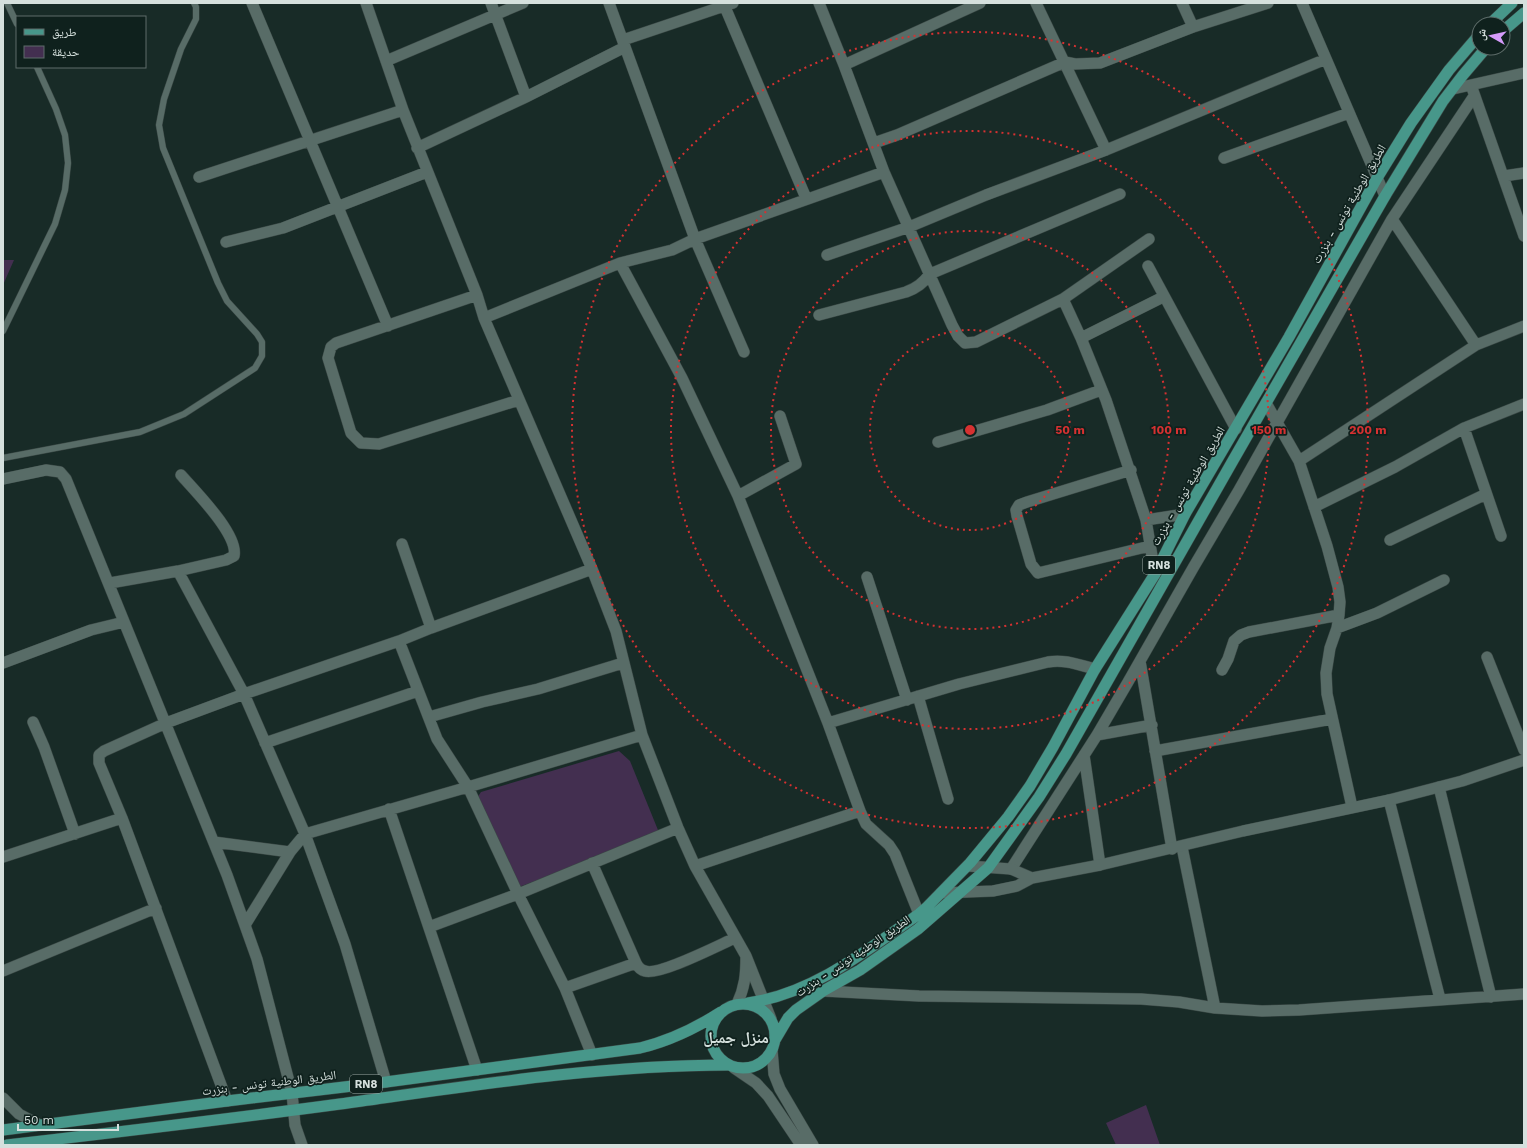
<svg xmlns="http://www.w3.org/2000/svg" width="1527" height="1148" viewBox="0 0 1527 1148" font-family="'Work Sans','Noto Naskh Arabic',sans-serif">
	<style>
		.green { fill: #432f50 }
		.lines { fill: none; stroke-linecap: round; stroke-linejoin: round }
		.service-casing { stroke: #3a4845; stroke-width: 7 }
		.minor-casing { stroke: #3a4845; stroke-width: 12 }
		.tertiary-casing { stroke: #3a4845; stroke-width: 12 }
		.primary-casing { stroke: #3a4845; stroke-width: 12 }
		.service { stroke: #586c67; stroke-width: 6 }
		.minor { stroke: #586c67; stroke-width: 11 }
		.tertiary { stroke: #586c67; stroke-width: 11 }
		.primary { stroke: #47978a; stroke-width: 11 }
		.ring { fill: none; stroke: #d63131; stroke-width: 2; stroke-dasharray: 2 4 }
		.labels { text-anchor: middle; stroke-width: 3.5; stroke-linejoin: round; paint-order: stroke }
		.shield { fill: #0f211d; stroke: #9aa7a3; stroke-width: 1 }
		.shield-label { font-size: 11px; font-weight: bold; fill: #d5e0dd }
		.street-label { font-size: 12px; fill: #d5e0dd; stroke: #0f211d }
		.district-label { font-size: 16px; font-weight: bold; fill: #d5e0dd; stroke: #0f211d }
		.centre { fill: #d63131; stroke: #0f211d; stroke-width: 2 }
		.ring-label { font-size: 12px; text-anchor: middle; font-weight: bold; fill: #d63131; stroke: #0f211d; stroke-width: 3.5; stroke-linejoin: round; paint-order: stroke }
	</style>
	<rect width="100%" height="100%" fill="#182b27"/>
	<path class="green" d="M3,260H14L3,285Z
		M619,751L630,761L660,835L519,887L477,798L481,792Z
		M1146,1105L1160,1145H1116L1106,1123Z"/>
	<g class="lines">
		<g class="service-casing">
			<path id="service" d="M7,3L17,24
				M3,331L55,224L65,190L68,163L65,135L56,109L37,67
				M3,458L140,432L184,414L255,368L262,356V342L257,334L227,301L218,283L163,148L159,125L164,99L181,49L196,19V7L194,3"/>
		</g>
		<g class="minor-casing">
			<path id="minor" d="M252,3L388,326
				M366,3L403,110L477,295L484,318L592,569L616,631L642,735L678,828L695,866L746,956
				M491,3L526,97
				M609,3L695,239L744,352
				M819,3L844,65L884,172L952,325L958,336L965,343L976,342L1063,299L1149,239
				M1036,3L1106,150
				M1182,3L1193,27
				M1302,3L1385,196
				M725,7L806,198
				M623,40L733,3
				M386,61L523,3
				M844,65L980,3
				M1471,85L1524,236
				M1453,89L1524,73
				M874,143L897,135L1065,62L1075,64L1100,63L1193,27L1268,3
				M417,148L526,97L625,47
				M1224,158L1349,113
				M1504,176L1524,173
				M199,177L403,110
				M1392,219L1476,345
				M226,242L283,228L427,172
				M827,255L909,227L986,195L1106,150L1326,59
				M620,263L682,378L738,496L828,723L860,811L866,824L889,845L895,854L919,914
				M1148,266L1236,429
				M477,295L336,343L331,347L328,358L351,433L361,443L379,444L519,400
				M1063,299L1081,338L1106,400L1146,520
				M819,315L906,292C917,288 923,283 930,274L1120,194
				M484,318L620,263L672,250L695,239L884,172
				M1081,338L1163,297
				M1266,403L1299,461L1327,546L1338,587L1340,602L1339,615L1337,628L1330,648L1326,673L1327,694L1352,807
				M1464,428L1501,536
				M938,442L1047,410L1101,390
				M1299,461L1476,345L1524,326
				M1131,470L1027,502L1019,505L1016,510L1017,516L1031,564L1038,573L1150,546
				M3,479L46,470L60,472L66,479L227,875L257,959L292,1093L295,1125L302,1145
				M738,496L796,464L780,416
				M1314,507L1395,467L1464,428L1524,404
				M1390,540L1486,494
				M402,544L431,628
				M178,571L244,694L305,834L345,944L386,1082
				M1155,574L1146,520L1185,514
				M867,577L907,700
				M110,583L178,571L226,560L234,556C239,535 195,491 181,475
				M1337,628L1377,613L1444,580
				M399,641L437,739L468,787L518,894L565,988L592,1055
				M1487,657L1524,750
				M1140,661L1172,849
				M3,663L91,630L124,622
				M1222,670L1228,659L1234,641L1241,635L1249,632L1339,615
				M918,696L948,799
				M429,717L482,702L538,689L623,663
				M33,722L44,747L75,834
				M828,723L959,684L1048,662C1065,659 1079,665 1095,669
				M1097,735L1152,725
				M265,743L418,691
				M1155,751L1332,719
				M1084,755L1100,865
				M1439,787L1491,997
				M1389,800L1440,999
				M389,809L477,1070
				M214,842L290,852
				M1182,847L1215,1008
				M3,857L122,818
				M592,863L636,963
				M695,866L860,811
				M1011,869L1097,735L1128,682L1193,568L1239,490L1392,219L1474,96
				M245,925L290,852L305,834L468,787L642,735
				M429,927L518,894L678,828
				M3,971L156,908
				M565,988L636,963C638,967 640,970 645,971C659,976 719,945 735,938
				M823,991L919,996L1141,999L1179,1002L1215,1008L1262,1011L1299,1010L1524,994
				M737,1004C745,987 746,974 746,956L771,1019
				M3,1098L19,1114L40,1125
				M227,1101L122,818L99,763V755L104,751L166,723L244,694L399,641L431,628L592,569"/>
		</g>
		<g class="tertiary-casing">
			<path id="tertiary" d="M968,866L1011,869L1032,878
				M941,893L993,891L1017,886L1032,878L1100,865L1243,831L1389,800L1462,781L1524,760
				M772,1050L774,1074L780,1089L813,1145
				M734,1068L756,1083L768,1096L801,1145"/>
		</g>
		<g class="primary-casing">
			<path id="primary" d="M1490,24L1512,3
				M1503,31L1524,13
				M748,1003C812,994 866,951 919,914L926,908L970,863L1008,817L1030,786L1053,747L1095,669L1155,574L1185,514L1289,337L1377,178L1411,123L1449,70L1479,35
				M711 1036a32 32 0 1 1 64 0a32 32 0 1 1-64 0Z
				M775,1040L788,1018L796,1010L823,991L860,970L918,929L988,868L1039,797L1066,754L1231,464L1266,403L1385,196L1443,101L1463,75L1486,48
				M3,1130L227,1101L386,1082L640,1048C669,1041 696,1028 721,1012
				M7,1145C118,1132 229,1119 340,1104C469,1086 598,1065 728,1065"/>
		</g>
		<use href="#service" class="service"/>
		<use href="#minor" class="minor"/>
		<use href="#tertiary" class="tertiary"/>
		<use href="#primary" class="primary"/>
	</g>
	<g class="ring">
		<circle cx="970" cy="430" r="100"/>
		<circle cx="970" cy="430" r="199"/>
		<circle cx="970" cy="430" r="299"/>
		<circle cx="970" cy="430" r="398"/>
	</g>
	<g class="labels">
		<g class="shield">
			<rect x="1143" y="556" width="32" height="18" rx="3"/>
			<rect x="350" y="1075" width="32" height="18" rx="3"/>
		</g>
		<g class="shield-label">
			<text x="1159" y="569">RN8</text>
			<text x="366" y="1088">RN8</text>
		</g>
		<g class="street-label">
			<text transform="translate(1349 204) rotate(-60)" y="4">الطريق الوطنية تونس - بنزرت</text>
			<text transform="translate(1188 486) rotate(-60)" y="4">الطريق الوطنية تونس - بنزرت</text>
			<text transform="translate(853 956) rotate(-34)" y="4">الطريق الوطنية تونس - بنزرت</text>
			<text transform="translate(269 1083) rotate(-7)" y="4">الطريق الوطنية تونس - بنزرت</text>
		</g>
		<g class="district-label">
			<text x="736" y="1043">منزل جميل</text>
		</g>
	</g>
	<circle cx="970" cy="430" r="6" class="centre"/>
	<g class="ring-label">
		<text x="1070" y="434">50 m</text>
		<text x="1169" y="434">100 m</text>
		<text x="1269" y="434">150 m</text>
		<text x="1368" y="434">200 m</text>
	</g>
	<rect width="1527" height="1148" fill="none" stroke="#d5e0dd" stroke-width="8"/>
	<rect x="16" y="16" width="130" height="52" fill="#0f211d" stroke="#5e6d6a"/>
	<rect x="24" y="29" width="20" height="6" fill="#47978a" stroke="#5e6d6a"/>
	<text x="52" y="36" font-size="12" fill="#d5e0dd">طريق</text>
	<rect x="24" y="46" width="20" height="12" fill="#432f50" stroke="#5e6d6a"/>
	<text x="52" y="56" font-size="12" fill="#d5e0dd">حديقة</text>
	<g transform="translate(1491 36) rotate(278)"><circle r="19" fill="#0f211d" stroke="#5e6d6a"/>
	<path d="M0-3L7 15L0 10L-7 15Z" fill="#d59bfa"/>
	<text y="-6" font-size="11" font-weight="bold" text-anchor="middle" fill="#d5e0dd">ش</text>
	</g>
	<path d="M18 1124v6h100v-6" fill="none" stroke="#d5e0dd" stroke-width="2"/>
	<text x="24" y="1124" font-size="12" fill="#d5e0dd" stroke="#0f211d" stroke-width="3" paint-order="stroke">50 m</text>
</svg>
